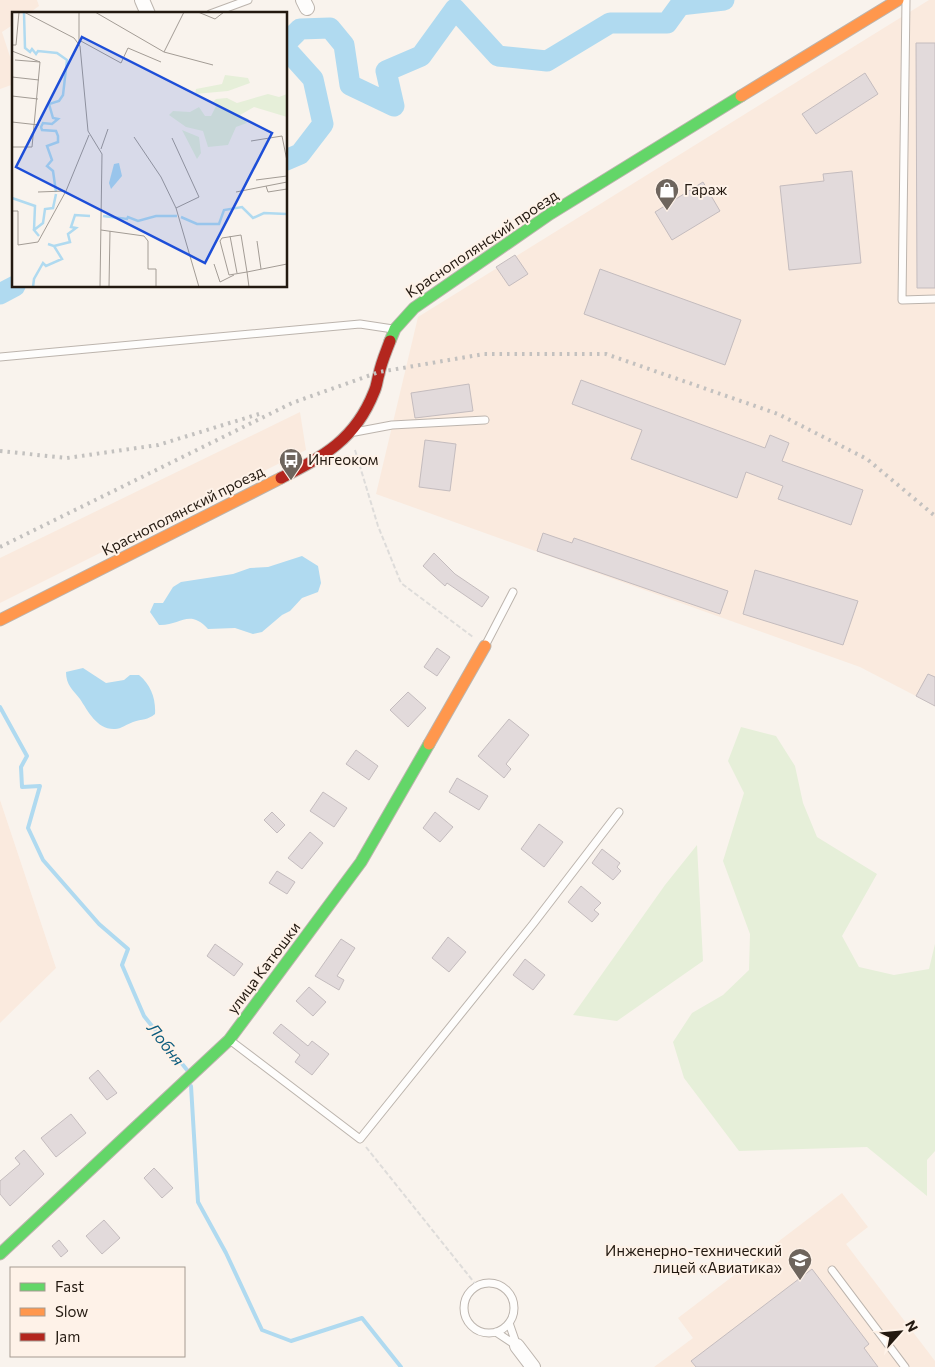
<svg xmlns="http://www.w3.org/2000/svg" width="935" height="1367" viewBox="0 0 935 1367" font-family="Commissioner,sans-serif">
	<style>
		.built { fill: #faeade }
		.green { fill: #e6efd9 }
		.water { fill: #b0daf0 }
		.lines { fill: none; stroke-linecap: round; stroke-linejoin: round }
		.stream { stroke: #b0daf0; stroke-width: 4 }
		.river { stroke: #b0daf0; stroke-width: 21 }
		.building { fill: #e2dadb; stroke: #c4bcbe }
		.lane-casing { stroke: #bcb4ad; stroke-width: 9 }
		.street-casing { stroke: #bcb4ad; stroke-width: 16 }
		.fast-casing { stroke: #bcb4ad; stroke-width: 13 }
		.slow-casing { stroke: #bcb4ad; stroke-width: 13 }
		.jam-casing { stroke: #bcb4ad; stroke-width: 13 }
		.path { stroke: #dedcda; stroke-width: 2; stroke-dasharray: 5 2.5; stroke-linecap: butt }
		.lane { stroke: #fefdfc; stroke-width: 7 }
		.street { stroke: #fefdfc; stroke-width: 14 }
		.fast { stroke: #63d668; stroke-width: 11 }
		.slow { stroke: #ff974d; stroke-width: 11 }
		.jam { stroke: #b3261e; stroke-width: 11 }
		.rail { stroke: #c3c1bf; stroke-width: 4; stroke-dasharray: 2.5 5; stroke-linecap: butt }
		.labels { text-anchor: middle; stroke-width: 4; stroke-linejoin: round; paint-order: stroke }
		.poi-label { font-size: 15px; fill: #231910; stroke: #fef2e8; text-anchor: start }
		.street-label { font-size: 15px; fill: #231910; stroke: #fef2e8 }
		.water-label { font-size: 16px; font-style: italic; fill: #0c5c7e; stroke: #fef2e8 }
		.inset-river { fill: none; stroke: #b0daf0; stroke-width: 2.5 }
		.inset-road { fill: none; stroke: #a39c95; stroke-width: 1 }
		.view { fill: #1d4ed8; fill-opacity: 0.15; stroke: #1d4ed8; stroke-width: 2.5 }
		.inset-edge { fill: none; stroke: #231910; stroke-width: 2.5 }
	</style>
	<rect width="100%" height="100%" fill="#f9f3ed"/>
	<path class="built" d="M0,0H37L39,6L28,14H14V24L2,32L14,69V84L0,89Z
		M929,0H935V706L860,667L376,494L418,317Z
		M300,412L306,450L0,603V558Z
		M0,800L56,968L0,1023Z
		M842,1193L868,1227L846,1244L935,1361V1367H654L693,1338L678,1318Z"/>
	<path class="green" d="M741,727L776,736L795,766L803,803L817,837L877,874L842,936L859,967L894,975L929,969L935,944V1151L927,1160V1196L867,1147L739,1151L684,1078L673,1042L692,1013L723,995L749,970L750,934L723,861L744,793L728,761Z
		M697,845L703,961L617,1021L573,1015L665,885Z"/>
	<path class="water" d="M302,556L318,566L321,583L318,592L302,598L290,611L282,615L262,632L253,634L235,628L208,629C189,608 180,626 159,625L150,612L154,603H163L173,587L181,582L233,574L250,568L268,567Z
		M83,668L106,683L124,680L130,675H139C151,685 156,699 155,714C148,720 142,719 133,722C127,724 121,729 115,729C97,730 88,711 80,699C73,690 66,685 66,672Z"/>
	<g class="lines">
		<path class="stream" d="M0,707L27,756L21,767L22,787L40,786L28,828L43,860L99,924L128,949L122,965L144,1016L187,1070
			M191,1086L198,1202L226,1253L262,1330L291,1341L362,1318L401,1367"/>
		<path class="river" d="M286,43L300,29L330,28L344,45L350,85L394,106L386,71L421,56L455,9L498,56L547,61L610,23H667L680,5L724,0
			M286,49L313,79L323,124L300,154L286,160
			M0,294L15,286"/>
	</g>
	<path class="building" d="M916,43H935V288H917Z
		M865,73L878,94L816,134L802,114Z
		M852,171L861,263L789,270L780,186L824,181L823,174Z
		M703,182L720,211L672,240L655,212Z
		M515,255L528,274L509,286L496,267Z
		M600,269L741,320L725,365L584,314Z
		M581,380L765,448L770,435L789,443L782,461L863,490L851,525L778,499L783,486L746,472L737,498L631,459L642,430L572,404Z
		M469,384L473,411L415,418L411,393Z
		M425,440L456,444L450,491L419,487Z
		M543,533L572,543L574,538L728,591L720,614L537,551Z
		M434,553L455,574L489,597L482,607L447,583L445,586L423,566Z
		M755,570L858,601L843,645L743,614Z
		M437,648L450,657L437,676L424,667Z
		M928,674L935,677V706L916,696Z
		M408,692L426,708L408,727L390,710Z
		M509,719L529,735L506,764L511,769L504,778L478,756Z
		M356,750L378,766L369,780L346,764Z
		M457,778L488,796L479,810L449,792Z
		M323,792L347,808L334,827L310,811Z
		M272,812L285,825L277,833L264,820Z
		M435,812L453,827L440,842L423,828Z
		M539,824L563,842L544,867L521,849Z
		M310,832L323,843L302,869L288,858Z
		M602,849L620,863L617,867L621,871L613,880L592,863Z
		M277,871L295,882L287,894L269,883Z
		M581,886L601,903L594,910L599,914L592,922L568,902Z
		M448,937L466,952L449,972L432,958Z
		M341,939L355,948L337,976L344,980L339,990L315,976Z
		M215,944L243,964L234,976L207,956Z
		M525,959L545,975L533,990L513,975Z
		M309,987L326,1002L313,1016L296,1001Z
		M281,1024L308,1046L312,1041L329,1054L312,1075L295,1062L300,1055L273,1033Z
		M98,1070L117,1093L107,1100L89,1078Z
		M71,1114L86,1133L56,1157L41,1138Z
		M24,1150L44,1174L10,1206L0,1194V1181L20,1164L15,1158Z
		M154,1168L173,1188L162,1198L144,1178Z
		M104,1220L120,1238L102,1254L86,1236Z
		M59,1240L68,1251L61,1257L52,1246Z
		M812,1269L869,1344L864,1348L878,1367H696L691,1361Z"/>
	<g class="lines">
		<g class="lane-casing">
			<path id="lane" d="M906,0L902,300L935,299
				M210,14L248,0
				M0,357L360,324L393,329
				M355,432L392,425L485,420
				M485,646L513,592
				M231,1041L360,1139L533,924L619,812
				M832,1270L905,1367
				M464 1308a25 25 0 1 1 50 0a25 25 0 1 1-50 0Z
				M509,1323L517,1346
				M496,1332L517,1346"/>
		</g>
		<g class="street-casing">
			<path id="street" d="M142,0L148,14
				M303,0L307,8
				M517,1346L533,1367"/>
		</g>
		<g class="fast-casing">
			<path id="fast" d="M390,341L395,329L414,308L550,214L741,96
				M0,1254L229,1040L361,862L429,744"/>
		</g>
		<g class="slow-casing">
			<path id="slow" d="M741,96L898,0
				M0,620L281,478
				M429,744L485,646"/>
		</g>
		<g class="jam-casing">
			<path id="jam" d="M281,478C324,456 355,440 374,392C377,386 377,380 379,374C381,363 386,352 390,341"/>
		</g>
		<path class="path" d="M355,450L378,526L401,583L473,637
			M366,1147L477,1286"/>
		<use href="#lane" class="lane"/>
		<use href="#street" class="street"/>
		<use href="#fast" class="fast"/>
		<use href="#slow" class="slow"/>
		<use href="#jam" class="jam"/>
		<path class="rail" d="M0,451L67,458L158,445L259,414
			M0,547L292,403L379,372L484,354H606L778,414L867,459L935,516"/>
	</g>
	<defs>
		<g id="shop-pin" transform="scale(1.25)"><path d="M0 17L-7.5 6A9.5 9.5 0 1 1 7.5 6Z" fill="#6e655d" stroke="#fef2e8"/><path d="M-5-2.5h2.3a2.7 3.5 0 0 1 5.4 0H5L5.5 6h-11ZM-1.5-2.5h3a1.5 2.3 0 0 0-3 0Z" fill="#fff"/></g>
		<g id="bus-pin" transform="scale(1.25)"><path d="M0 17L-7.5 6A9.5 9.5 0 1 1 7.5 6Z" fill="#6e655d" stroke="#fef2e8"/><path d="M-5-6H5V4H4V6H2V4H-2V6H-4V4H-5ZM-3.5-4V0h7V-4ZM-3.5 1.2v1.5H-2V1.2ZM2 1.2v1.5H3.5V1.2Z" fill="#fff"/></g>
		<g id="school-pin" transform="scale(1.25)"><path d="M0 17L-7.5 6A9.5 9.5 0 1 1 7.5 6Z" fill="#6e655d" stroke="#fef2e8"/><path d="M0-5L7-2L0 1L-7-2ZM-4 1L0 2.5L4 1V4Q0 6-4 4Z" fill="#fff"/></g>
	</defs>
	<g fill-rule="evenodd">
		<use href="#shop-pin" x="667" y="190"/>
		<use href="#bus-pin" x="291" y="460"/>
		<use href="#school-pin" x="800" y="1260"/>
	</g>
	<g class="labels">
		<g class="poi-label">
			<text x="684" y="195">Гараж</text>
			<text x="308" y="465">Ингеоком</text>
			<text x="782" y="1256" text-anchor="end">Инженерно-технический<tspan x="782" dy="17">лицей «Авиатика»</tspan></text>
		</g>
		<g class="street-label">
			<text transform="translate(482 244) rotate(-34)" y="5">Краснополянский проезд</text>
			<text transform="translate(183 511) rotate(-27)" y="5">Краснополянский проезд</text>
			<text transform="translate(264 968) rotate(-53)" y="5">улица Катюшки</text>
		</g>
		<g class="water-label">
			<text transform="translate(166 1044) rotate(52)" y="6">Лобня</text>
		</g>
	</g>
	<g transform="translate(12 12)">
		<rect width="275" height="275" fill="#f9f3ed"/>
		<path d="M213,63L236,66L238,71L216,79L183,82L184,77L210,72ZM256,82L267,85L275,82V105L242,95L228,103L235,111L224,115L216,133L196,135L191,119L174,115L157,103L161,99L178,100L187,95L193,104H199L204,94L200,91L204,87L215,86L225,91ZM170,118L187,125L189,141L185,147Z" fill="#e6efd9"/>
		<path d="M107,151L110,164L99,177L97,171L102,152Z" fill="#b0daf0"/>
		<path class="inset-river" d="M12,1L13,36L18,40L20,37L24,42L26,39L45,41L55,48L51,83L47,89L37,92L41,106L46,107L40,112L31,111L29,115L30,118L44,119L46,124V130L35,134L40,148L35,154L41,159L44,180M0,186L23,194L22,218M91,204L115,207L116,205L126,209L144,204H165M169,205L185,212H207L212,198L230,195L241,206L252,201L275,202M27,224L22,218L31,211L33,197L41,196L44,182M42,234L58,230L56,222L64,216L59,215L63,203L78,204M21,275L22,267L31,251L34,254L50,247L42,234L36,232"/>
		<path class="inset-road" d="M12,0L62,26L68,34L76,119L90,142L88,275M67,0V30M83,0L152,40L172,0M186,0L203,7L212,0M67,28L109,51L116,36L149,50M0,33H4L7,0M0,39L28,50M152,40L201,53M3,48L28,50M0,65L27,68M0,84L26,87M0,110L27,113M122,125L149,165L164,196L187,275M160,126L187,185L164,196M239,129L270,124L275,149M0,135H20L28,50M89,137L96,117M244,168L275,164M254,174L256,180L275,177M26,180L53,179M224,180L275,170M0,199H6V233L26,230L54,179L77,123M89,218L132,224L136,229V257H144V275M218,224L225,261M245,229L249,257M202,252L208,270L222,263M97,275L98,219M237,275L235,260L229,223L210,226L208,229L217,263L235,260L275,252"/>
		<path class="view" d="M70,25L260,121L193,251L4,155Z"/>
		<rect width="275" height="275" class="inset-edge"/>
	</g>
	<rect x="10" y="1267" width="175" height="90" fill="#fef2e8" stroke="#a69b92"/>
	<rect x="20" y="1283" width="25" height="8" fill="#63d668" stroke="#a69b92"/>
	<text x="55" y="1292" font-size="15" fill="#231910">Fast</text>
	<rect x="20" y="1308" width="25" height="8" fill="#ff974d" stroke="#a69b92"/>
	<text x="55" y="1317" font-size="15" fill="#231910">Slow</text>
	<rect x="20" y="1333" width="25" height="8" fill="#b3261e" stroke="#a69b92"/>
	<text x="55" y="1342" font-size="15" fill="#231910">Jam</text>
	<g transform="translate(900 1332) rotate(63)" stroke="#fef2e8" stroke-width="4" paint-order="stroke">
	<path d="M0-4L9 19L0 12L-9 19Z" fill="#231910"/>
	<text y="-8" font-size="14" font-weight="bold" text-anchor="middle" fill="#231910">N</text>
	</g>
</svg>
